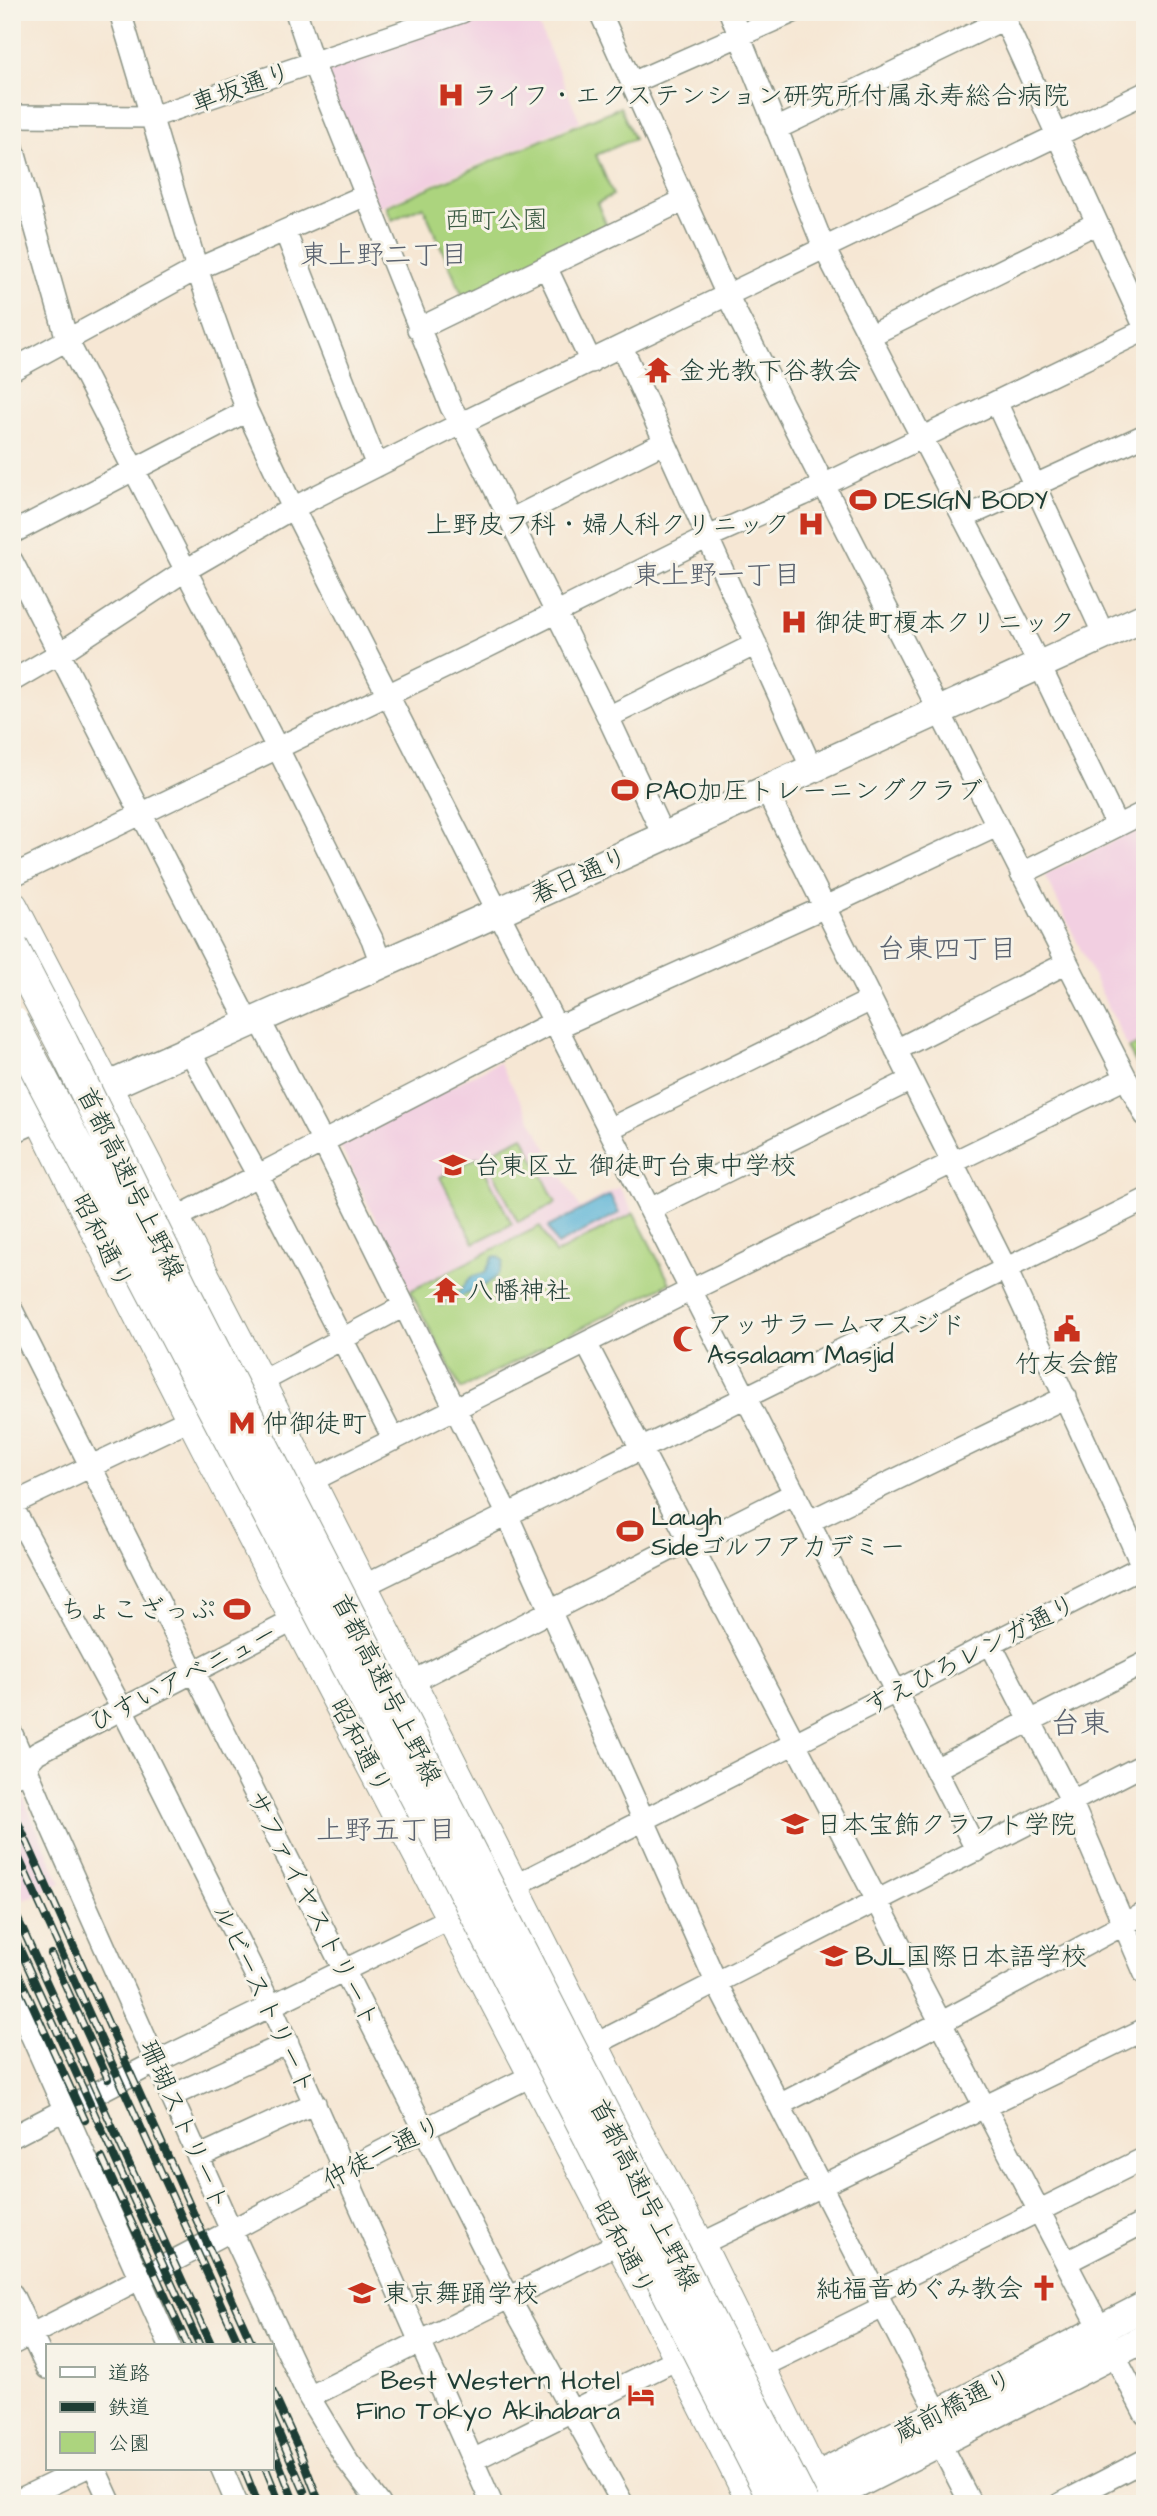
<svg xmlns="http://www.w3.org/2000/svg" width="1157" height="2516" viewBox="0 0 1157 2516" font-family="'Architects Daughter','Klee One',sans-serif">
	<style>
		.built { fill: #f2cfe1 }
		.green { fill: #acd47e; stroke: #668859; stroke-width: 2 }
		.water { fill: #58b2d6; stroke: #3c7885; stroke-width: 2 }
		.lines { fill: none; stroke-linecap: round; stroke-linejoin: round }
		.minor-casing { stroke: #8a9284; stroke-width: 24 }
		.major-casing { stroke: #8a9284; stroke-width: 31 }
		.highway-casing { stroke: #8a9284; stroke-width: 34 }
		.minor { stroke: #fff; stroke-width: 21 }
		.major { stroke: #fff; stroke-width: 28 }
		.highway { stroke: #fff; stroke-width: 32 }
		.rail-casing { stroke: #1f3d34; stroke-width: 8 }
		.rail { stroke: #f7f3e8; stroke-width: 5; stroke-dasharray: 16; stroke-linecap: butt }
		.highway-bridge-casing { stroke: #8a9284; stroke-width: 34; stroke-linecap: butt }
		.highway-bridge { stroke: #fff; stroke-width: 32 }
		.labels { text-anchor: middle; stroke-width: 6; stroke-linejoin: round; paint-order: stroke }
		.street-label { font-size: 26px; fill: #1f3d34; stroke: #f7f3e8 }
		.poi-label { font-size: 26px; fill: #1f3d34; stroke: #f7f3e8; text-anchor: start }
		.park-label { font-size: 26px; fill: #3b5b43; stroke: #f7f3e8 }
		.neighbourhood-label { font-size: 28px; fill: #5a626f; stroke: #f7f3e8 }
		.quarter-label { font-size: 30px; fill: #5a626f; stroke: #f7f3e8 }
	</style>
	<rect width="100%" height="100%" fill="#f7f3e8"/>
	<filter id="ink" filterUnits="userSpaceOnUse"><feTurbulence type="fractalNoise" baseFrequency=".0143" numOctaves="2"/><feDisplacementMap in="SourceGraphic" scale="14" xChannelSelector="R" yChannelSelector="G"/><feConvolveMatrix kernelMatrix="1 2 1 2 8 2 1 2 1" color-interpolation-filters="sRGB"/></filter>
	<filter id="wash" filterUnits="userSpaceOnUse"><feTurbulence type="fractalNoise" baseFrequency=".00686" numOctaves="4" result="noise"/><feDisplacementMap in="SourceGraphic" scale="28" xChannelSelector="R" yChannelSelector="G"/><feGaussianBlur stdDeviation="1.57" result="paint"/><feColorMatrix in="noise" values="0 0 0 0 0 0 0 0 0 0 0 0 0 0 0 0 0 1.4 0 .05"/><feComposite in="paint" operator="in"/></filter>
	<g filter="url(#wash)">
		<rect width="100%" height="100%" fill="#f6e7d4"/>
		<path class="built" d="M490,12H533L580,121L378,207L323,69Z
			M1145,825V1040L1128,1048L1045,875Z
			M499,1062L580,1208L619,1187L634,1213L555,1255L540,1226L410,1291L339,1143Z
			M19,1788L61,1883L24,1900L12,1873V1791Z"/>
		<path class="green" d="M620,107L634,139L596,155L613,195L597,203L609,231L463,296L423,206L392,220L386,206Z
			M1145,1040V1080L1128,1048Z
			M523,1136L556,1203L518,1222L485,1155Z
			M478,1157L512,1224L474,1243L440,1177Z
			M634,1213L670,1283L461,1389L410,1291L540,1226L555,1254Z"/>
		<path class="water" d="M610,1195L619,1213L557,1245L548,1227Z
			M498,1256L503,1261C500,1288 461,1294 441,1305L439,1302C445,1299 457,1295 461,1290C470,1278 469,1276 485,1273L493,1257Z"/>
	</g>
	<g filter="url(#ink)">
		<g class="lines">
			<g class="minor-casing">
				<path id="minor" d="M120,12L197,269L247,411L293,508L498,912L977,1851
					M296,12L313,63L451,407L468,435L608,717L664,837
					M600,12L727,295L1145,1115
					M730,12L824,248L1039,664L1117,826
					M1001,12L1145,328
					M632,83L793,12
					M12,116L152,117L462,12
					M776,129L1004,19
					M12,144L67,340L283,759L372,939L381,964
					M285,231L377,466
					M546,267L591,362
					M418,329L684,200
					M869,336L1097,223
					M622,347L812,769
					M12,370L197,269L366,195
					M996,402L1104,635
					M963,518L1145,435
					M510,520L665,442
					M12,533L247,411
					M12,561L249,1024
					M12,681L60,653L186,570L293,508L462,423L1145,93
					M608,717L756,644
					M766,790L1006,1269L1145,1572
					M1021,874L1145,812
					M12,876L487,647L708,537L803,495L1145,330
					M259,1019L323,1142L502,1503L717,1984L938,2413
					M189,1050L257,1174L394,1440
					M896,1050L1067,963
					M609,1129L871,1000
					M650,1209L911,1080
					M174,1219L554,1022L567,1023L825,907L997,826
					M12,1310L509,2298L623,2504
					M586,1343L1145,2414
					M259,1383L404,1306
					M309,1482L681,1295L1126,1078
					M12,1504L192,1418
					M12,1506L122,1709L271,2006L492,2504
					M810,1521L1066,1397
					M349,1593L1145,1200
					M990,1643L1068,1794L1145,1974
					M410,1683L689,1540H702L795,1493
					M12,1734L53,1831L226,2219L309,2397L348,2462L380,2504
					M935,1769L1145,1663
					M12,1777L17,1775L37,1753L308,1613
					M514,1886L1145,1565
					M12,1992L170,2346
					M582,2051L1145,1764
					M171,2096L288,2043
					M779,2105L942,2022L1145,1913
					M12,2137L156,2062L451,1918
					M198,2157L315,2103
					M699,2245L1145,2029
					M1067,2262L1145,2222
					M875,2292L1145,2158
					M12,2294L47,2368
					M12,2344C191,2255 364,2156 544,2070
					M759,2368L883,2307
					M309,2397L621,2242
					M939,2442L971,2504
					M473,2460L681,2357
					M95,2469L111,2504
					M222,2469L237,2504
					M12,2503L83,2469
					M1060,2504L1145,2460"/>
			</g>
			<g class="major-casing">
				<path id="major" d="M12,1129L474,923L1145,617
					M793,2489L1145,2306
					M818,2504L1145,2338"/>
			</g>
			<g class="highway-casing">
				<path id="highway" d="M12,907L259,1383L629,2118L699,2245L826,2504
					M12,1059C250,1546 512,2020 754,2504"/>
			</g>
			<use href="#minor" class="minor"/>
			<use href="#major" class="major"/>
			<use href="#highway" class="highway"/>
			<g class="rail-casing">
				<path id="rail" d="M12,1809L253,2346
					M12,1843L240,2346
					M12,1906L212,2346
					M12,1932L200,2346
					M51,1954L108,2079
					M12,1960L85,2120
					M102,2158L188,2346
					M271,2388L300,2452L320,2504
					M271,2415L304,2491
					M271,2443L295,2504
					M244,2469L258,2504
					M266,2469L280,2504"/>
			</g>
			<use href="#rail" class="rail"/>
			<g class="highway-bridge-casing">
				<path id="highway-bridge" d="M12,947L62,1043L183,1290L803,2504
					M12,1022L433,1829L776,2504"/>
			</g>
			<use href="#highway-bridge" class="highway-bridge"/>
		</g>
	</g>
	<defs>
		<g id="hospital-bare" transform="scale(2.1)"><path d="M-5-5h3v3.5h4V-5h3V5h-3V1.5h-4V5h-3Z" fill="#c8321e" stroke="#f7f3e8" stroke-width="2.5" paint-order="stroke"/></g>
		<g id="temple-bare" transform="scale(2.1)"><path d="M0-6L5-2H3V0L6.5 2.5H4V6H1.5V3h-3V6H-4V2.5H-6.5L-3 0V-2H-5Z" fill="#c8321e" stroke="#f7f3e8" stroke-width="2.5" paint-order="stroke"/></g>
		<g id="stadium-bare" transform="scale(2.1)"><path d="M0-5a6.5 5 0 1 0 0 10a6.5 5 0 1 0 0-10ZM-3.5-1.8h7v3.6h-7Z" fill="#c8321e" stroke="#f7f3e8" stroke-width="2.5" paint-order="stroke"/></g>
		<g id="school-bare" transform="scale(2.1)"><path d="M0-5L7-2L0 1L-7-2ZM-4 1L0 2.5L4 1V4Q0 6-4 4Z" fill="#c8321e" stroke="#f7f3e8" stroke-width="2.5" paint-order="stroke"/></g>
		<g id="civic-bare" transform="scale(2.1)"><path d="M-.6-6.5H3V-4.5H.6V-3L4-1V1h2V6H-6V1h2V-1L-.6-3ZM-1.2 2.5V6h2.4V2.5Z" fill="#c8321e" stroke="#f7f3e8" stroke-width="2.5" paint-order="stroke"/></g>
		<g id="mosque-bare" transform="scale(2.1)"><path d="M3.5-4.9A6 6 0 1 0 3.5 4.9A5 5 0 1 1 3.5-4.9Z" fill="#c8321e" stroke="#f7f3e8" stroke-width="2.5" paint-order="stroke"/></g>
		<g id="metro-bare" transform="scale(2.1)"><path d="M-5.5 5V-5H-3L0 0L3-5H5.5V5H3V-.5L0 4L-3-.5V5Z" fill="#c8321e" stroke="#f7f3e8" stroke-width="2.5" paint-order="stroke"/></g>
		<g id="university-bare" transform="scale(2.1)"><path d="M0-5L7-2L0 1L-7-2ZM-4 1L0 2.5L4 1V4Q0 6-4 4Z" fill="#c8321e" stroke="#f7f3e8" stroke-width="2.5" paint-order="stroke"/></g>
		<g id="church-bare" transform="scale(2.1)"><path d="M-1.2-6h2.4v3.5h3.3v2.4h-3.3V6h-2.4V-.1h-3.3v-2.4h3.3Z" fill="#c8321e" stroke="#f7f3e8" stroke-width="2.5" paint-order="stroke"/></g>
		<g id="hotel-bare" transform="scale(2.1)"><path d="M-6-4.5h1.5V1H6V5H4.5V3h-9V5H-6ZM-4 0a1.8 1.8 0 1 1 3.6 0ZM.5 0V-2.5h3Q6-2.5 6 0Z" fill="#c8321e" stroke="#f7f3e8" stroke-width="2.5" paint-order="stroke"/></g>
	</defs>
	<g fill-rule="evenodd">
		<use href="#hospital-bare" x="451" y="95"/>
		<use href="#temple-bare" x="658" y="370"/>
		<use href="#stadium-bare" x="863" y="500"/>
		<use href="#hospital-bare" x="811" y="524"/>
		<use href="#hospital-bare" x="794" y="622"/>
		<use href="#stadium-bare" x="625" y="790"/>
		<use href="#school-bare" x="453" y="1165"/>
		<use href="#temple-bare" x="446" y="1290"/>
		<use href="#civic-bare" x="1067" y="1329"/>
		<use href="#mosque-bare" x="686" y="1339"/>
		<use href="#metro-bare" x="242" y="1423"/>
		<use href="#stadium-bare" x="630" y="1531"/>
		<use href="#stadium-bare" x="237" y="1609"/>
		<use href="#university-bare" x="795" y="1824"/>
		<use href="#university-bare" x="834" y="1956"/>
		<use href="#church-bare" x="1044" y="2288"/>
		<use href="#university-bare" x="362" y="2293"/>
		<use href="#hotel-bare" x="641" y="2395"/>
	</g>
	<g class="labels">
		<g class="street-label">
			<text transform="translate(241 87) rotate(-19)" y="9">車坂通り</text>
			<text transform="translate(579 875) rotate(-24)" y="9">春日通り</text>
			<text transform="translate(131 1183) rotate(64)" y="9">首都高速1号上野線</text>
			<text transform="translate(103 1241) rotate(63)" y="9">昭和通り</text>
			<text transform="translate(970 1654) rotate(-27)" y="9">すえひろレンガ通り</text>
			<text transform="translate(183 1677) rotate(-27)" y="9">ひすいアベニュー</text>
			<text transform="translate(387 1689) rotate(63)" y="9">首都高速1号上野線</text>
			<text transform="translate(361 1746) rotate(62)" y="9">昭和通り</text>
			<text transform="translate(314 1909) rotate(63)" y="9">サファイヤストリート</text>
			<text transform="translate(265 1999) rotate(65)" y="9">ルビーストリート</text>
			<text transform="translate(185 2125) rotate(66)" y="9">珊瑚ストリート</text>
			<text transform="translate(382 2152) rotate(-27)" y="9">仲徒一通り</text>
			<text transform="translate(645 2194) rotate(63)" y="9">首都高速1号上野線</text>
			<text transform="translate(624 2248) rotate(62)" y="9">昭和通り</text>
			<text transform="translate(953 2405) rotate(-27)" y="9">蔵前橋通り</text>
		</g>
		<g class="poi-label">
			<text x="472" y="104">ライフ・エクステンション研究所付属永寿総合病院</text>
			<text x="679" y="379">金光教下谷教会</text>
			<text x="884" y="509">DESIGN BODY</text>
			<text x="790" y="533" text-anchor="end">上野皮フ科・婦人科クリニック</text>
			<text x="815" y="631">御徒町榎本クリニック</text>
			<text x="646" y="799">PAO加圧トレーニングクラブ</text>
			<text x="474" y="1174">台東区立 御徒町台東中学校</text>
			<text x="467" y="1299">八幡神社</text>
			<text x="707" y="1333">アッサラームマスジド<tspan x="707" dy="30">Assalaam Masjid</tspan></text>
			<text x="1067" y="1372" text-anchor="middle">竹友会館</text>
			<text x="263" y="1432">仲御徒町</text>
			<text x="651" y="1525">Laugh<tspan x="651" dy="30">Sideゴルフアカデミー</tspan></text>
			<text x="216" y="1618" text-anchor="end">ちょこざっぷ</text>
			<text x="816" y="1833">日本宝飾クラフト学院</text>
			<text x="855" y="1965">BJL国際日本語学校</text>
			<text x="1023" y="2297" text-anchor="end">純福音めぐみ教会</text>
			<text x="383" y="2302">東京舞踊学校</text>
			<text x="620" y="2389" text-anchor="end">Best Western Hotel<tspan x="620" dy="30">Fino Tokyo Akihabara</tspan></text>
		</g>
		<g class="park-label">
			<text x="496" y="228">西町公園</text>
		</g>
		<g class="neighbourhood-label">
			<text x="384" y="264">東上野二丁目</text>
			<text x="717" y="584">東上野一丁目</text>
			<text x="947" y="958">台東四丁目</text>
			<text x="386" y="1839">上野五丁目</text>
		</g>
		<g class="quarter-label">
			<text x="1080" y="1733">台東</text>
		</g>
	</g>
	<rect width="1157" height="2516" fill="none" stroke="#f7f3e8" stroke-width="42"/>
	<rect x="46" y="2344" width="228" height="126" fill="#f7f3e8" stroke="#a1aaa0" stroke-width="2"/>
	<rect x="60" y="2367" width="35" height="10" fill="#ffffff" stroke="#a1aaa0" stroke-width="2"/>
	<text x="108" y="2380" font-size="21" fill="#1f3d34">道路</text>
	<rect x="60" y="2402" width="35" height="10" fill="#1f3d34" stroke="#a1aaa0" stroke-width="2"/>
	<text x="108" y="2414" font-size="21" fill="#1f3d34">鉄道</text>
	<rect x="60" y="2432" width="35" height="21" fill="#acd47e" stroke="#a1aaa0" stroke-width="2"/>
	<text x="108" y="2450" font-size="21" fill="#1f3d34">公園</text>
</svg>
